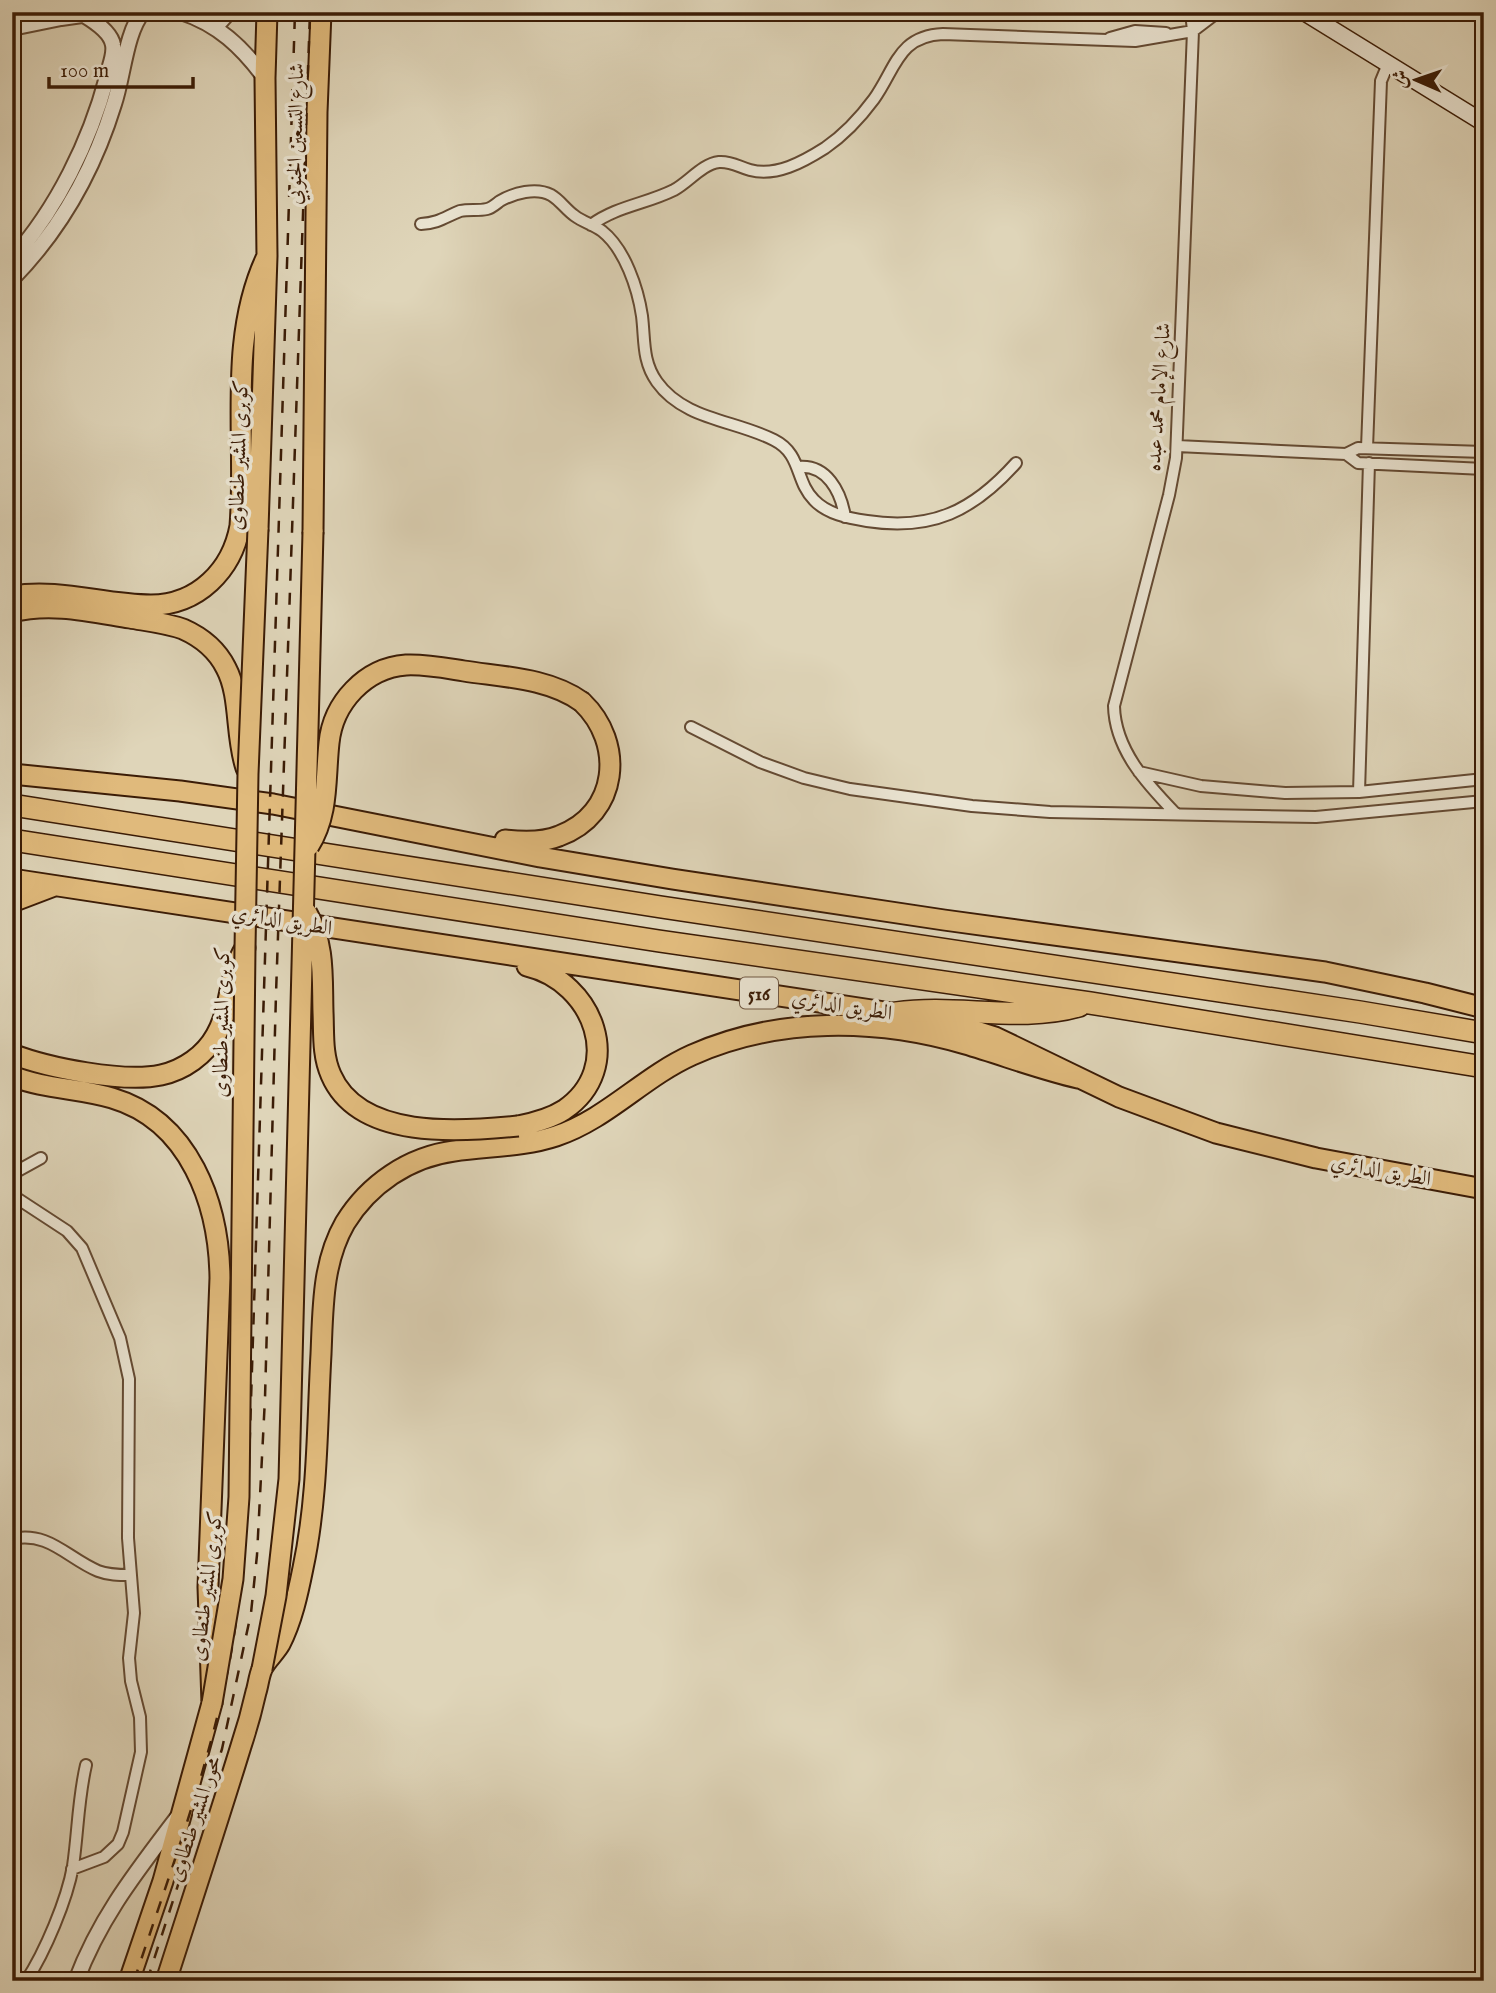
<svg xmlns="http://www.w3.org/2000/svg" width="1496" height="1993" viewBox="0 0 1496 1993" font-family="'IM FELL English',Amiri,serif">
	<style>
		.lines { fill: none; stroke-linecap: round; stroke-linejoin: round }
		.minor-casing { stroke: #644a33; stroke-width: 14 }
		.tertiary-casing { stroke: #644a33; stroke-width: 18 }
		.secondary-casing { stroke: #3b1c06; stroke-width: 19 }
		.trunk-casing { stroke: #3b1c06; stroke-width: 23 }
		.motorway-casing { stroke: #3b1c06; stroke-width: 24 }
		.minor { stroke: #eae4d2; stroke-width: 10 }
		.tertiary { stroke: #eae4d2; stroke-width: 14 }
		.secondary { stroke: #eae4d2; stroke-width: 16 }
		.trunk { stroke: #e0ba7c; stroke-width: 19 }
		.motorway { stroke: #e0ba7c; stroke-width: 21 }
		.rail { stroke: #3b1c06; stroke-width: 2.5; stroke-dasharray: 12 12; stroke-linecap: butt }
		.trunk-bridge-casing { stroke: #3b1c06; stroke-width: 23; stroke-linecap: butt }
		.trunk-bridge { stroke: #e0ba7c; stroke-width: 19 }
		.labels { text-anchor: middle; stroke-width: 7; stroke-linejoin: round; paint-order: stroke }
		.shield { fill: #eae4d2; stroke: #705843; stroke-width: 2 }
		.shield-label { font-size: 19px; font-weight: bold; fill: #3b1c06 }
		.street-label { font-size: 21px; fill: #3b1c06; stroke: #eae4d2 }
	</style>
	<rect width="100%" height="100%" fill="#dfd5b9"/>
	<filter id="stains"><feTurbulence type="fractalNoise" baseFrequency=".00286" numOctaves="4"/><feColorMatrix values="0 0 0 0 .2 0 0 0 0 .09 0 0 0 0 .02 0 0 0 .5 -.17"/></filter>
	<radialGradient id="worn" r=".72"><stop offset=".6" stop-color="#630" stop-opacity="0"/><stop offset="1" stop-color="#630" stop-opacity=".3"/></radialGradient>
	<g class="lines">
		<g class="minor-casing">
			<path id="minor" d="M1110,38L1135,31L1166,33
				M421,224C439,223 445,217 460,211C469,209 478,211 487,209C492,208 496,204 500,201C514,193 536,187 551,195C560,200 566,210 575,216C583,222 594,225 602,231C625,249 638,289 642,316C645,340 642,361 657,382C684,420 735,420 774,440C802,454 795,481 814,500C827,514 848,518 867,521C932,531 973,511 1016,463
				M591,225C617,206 646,204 674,190C689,182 702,164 719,162C731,161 739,167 750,170C776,177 803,162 825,148C844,135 860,118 874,99C896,68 898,36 943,34L1135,41L1193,31L1218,12
				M1177,446L1346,454L1358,448L1484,452
				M1367,448L1381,81L1388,64
				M1346,454L1358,463L1484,469
				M798,467C827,464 841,492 845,517
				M691,727L760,762L804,778L850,789L972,806L1050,812L1316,817L1484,801
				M1139,772L1201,786L1285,793L1359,792L1484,779
				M1359,792L1369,463
				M1176,814C1147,784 1115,750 1114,706L1169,495L1176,458L1193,31L1191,12
				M12,1174L41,1158
				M12,1195L67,1231L82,1248L120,1338L129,1379L128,1538L134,1613L129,1658L131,1681L140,1717L141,1752L123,1832L118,1844L104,1857L72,1869
				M12,1539C49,1531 67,1558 98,1571C108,1575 119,1575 130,1575
				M26,1981C45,1952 67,1900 73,1866C78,1832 78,1799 86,1765"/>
		</g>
		<g class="tertiary-casing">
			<path id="tertiary" d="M181,12C218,24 242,47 265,78
				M214,26L220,22L229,12
				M12,28L61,18L103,12
				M12,259C57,209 90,141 107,77C109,67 115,55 113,45C111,32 94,21 84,15
				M12,279C60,230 94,169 114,104C123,78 126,31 143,12
				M76,1981C100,1917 137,1871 177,1818"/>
		</g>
		<g class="secondary-casing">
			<path id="secondary" d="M1304,12L1484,123"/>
		</g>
		<g class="trunk-casing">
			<path id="trunk" d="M258,529L267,256L265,78L267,12
				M313,532L317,112L321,12
				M12,596C60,588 104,605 151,605C198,605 232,570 240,526C247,437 227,339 267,256
				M12,612C51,602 92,612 130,618C147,621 166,623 183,629C201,637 217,650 226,668C241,696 235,736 246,768
				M12,774L180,791L273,804L540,857L672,879L944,920L1325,972L1425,993L1484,1008
				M505,840C523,842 542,843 559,836C619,814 625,743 582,702
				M12,879L944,1021L995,1037L1119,1097L1216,1133L1316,1158L1484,1189
				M12,902L54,886
				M12,1054C48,1068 124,1083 161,1075C184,1070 205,1055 216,1035C232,1007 227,978 245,948
				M12,1076C44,1089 79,1088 112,1098C190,1121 219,1204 220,1278L208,1587L212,1703L163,1881L129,1981
				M518,1126C534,1123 550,1119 564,1110C626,1068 594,982 527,966
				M166,1981C191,1903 217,1824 241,1746C247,1728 252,1710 256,1692C258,1686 259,1676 262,1669C266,1660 275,1653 280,1644C292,1621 298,1593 303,1568C318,1498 317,1425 321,1354C323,1309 322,1263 345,1223C369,1184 409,1157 454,1151C488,1146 523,1147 556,1136C607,1119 643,1077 692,1055C777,1017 876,1018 965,1044C1003,1055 1039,1069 1078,1078"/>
		</g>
		<g class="motorway-casing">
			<path id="motorway" d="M12,805L661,907L1360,1012L1484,1033
				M12,840L659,941L1090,1003L1484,1067
				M896,1013C957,1004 1018,1023 1079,1006"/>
		</g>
		<use href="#minor" class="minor"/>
		<use href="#tertiary" class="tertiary"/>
		<use href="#secondary" class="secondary"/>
		<use href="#trunk" class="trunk"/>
		<use href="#motorway" class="motorway"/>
		<path class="rail" d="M134,1981C169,1875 209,1769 230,1659C240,1604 244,1550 248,1495L295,12
			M147,1981L222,1749L251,1613L257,1555L265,1398L276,994L310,12"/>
		<g class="trunk-bridge-casing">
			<path id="trunk-bridge" d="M309,846C329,814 325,779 329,743C333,703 365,668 406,665C425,664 445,668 464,671C503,677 549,678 582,702
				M307,913C325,944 322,978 323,1012C324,1033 322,1055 331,1075C359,1140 460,1132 518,1126
				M262,1669L276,1596L289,1479L313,532
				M212,1703L233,1579L239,1497L245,948L248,774L258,529"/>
		</g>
		<use href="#trunk-bridge" class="trunk-bridge"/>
	</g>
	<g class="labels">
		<rect class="shield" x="740" y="977.5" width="38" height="31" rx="5"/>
		<g class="shield-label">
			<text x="759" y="1000">516</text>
		</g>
		<g class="street-label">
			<text transform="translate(295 134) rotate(-89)" y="7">شارع التسعين الجنوبي</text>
			<text transform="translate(1158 397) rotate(-86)" y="7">شارع الإمام محمد عبده</text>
			<text transform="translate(238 455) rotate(-88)" y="7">كوبرى المشير طنطاوى</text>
			<text transform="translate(282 920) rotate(9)" y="7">الطريق الدائري</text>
			<text transform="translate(842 1005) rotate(9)" y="7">الطريق الدائري</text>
			<text transform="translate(221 1022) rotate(-89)" y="7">كوبرى المشير طنطاوى</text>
			<text transform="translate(1381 1170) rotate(10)" y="7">الطريق الدائري</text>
			<text transform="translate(206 1586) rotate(-83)" y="7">كوبرى المشير طنطاوى</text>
			<text transform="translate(194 1819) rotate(-72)" y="7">محور المشير طنطاوى</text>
		</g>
	</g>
	<rect width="1496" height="1993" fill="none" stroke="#dfd5b9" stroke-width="42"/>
	<rect x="14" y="14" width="1468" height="1965" fill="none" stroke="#3b1c06" stroke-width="3.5"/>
	<rect x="21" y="21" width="1454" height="1951" fill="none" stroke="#3b1c06" stroke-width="2"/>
	<g transform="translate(1416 80) rotate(272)" stroke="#eae4d2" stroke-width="5" paint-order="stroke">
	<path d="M0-5L12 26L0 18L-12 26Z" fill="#3b1c06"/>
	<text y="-10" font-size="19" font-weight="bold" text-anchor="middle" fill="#3b1c06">ش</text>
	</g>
	<path d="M49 77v10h144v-10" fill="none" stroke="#3b1c06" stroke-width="3.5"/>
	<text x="60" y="77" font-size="21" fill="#3b1c06" stroke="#eae4d2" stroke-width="5" paint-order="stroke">100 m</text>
	<rect width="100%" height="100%" filter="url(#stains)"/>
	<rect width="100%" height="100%" fill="url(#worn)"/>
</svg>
